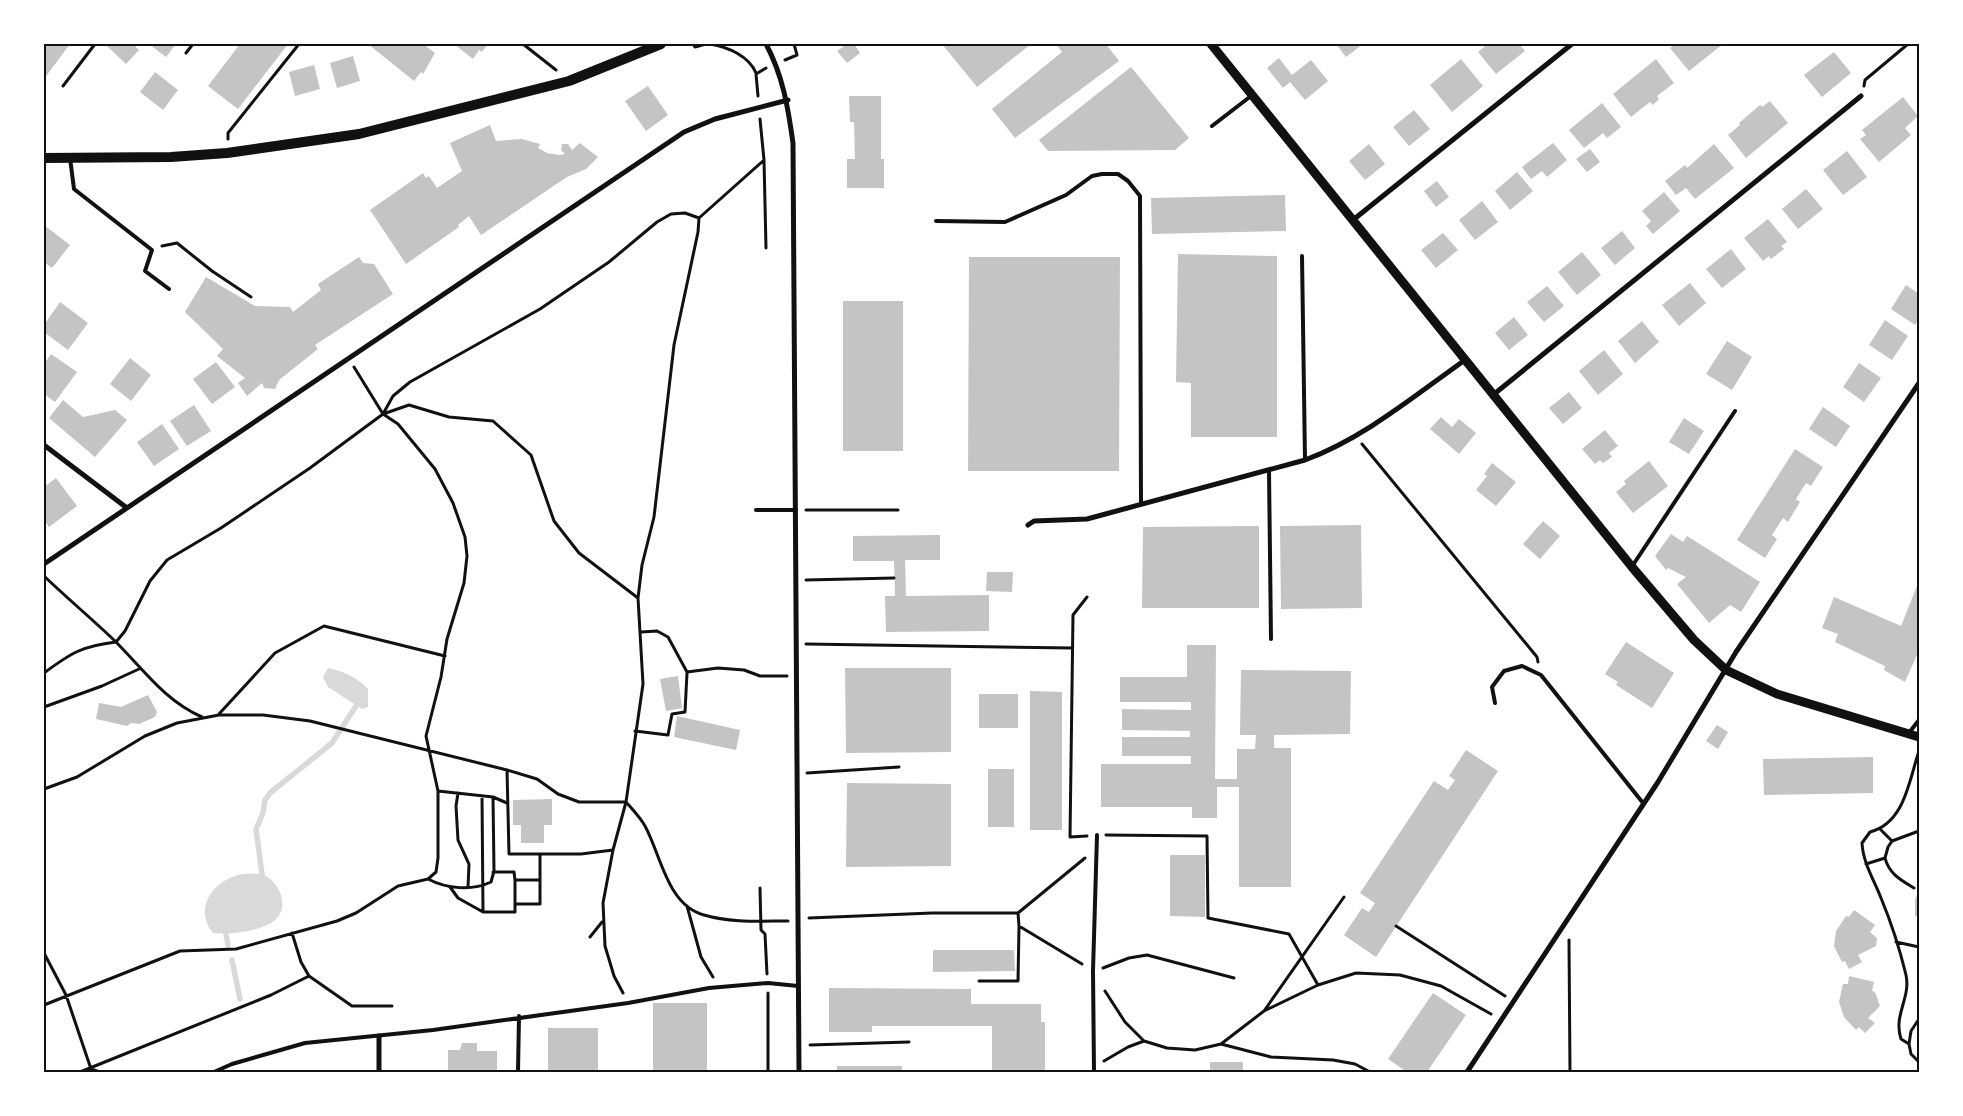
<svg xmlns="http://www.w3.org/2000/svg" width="1963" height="1116" viewBox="0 0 1963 1116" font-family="Rubik,sans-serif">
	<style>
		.water { fill: #d9d9d9 }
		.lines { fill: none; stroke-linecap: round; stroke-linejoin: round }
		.stream { stroke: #d9d9d9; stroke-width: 5.5 }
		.building { fill: #c4c4c4 }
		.path { stroke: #111; stroke-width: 3 }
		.service { stroke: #111; stroke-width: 4 }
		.minor { stroke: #111; stroke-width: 5 }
		.tertiary { stroke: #111; stroke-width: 9 }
		.secondary { stroke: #111; stroke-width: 10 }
		.neatline { fill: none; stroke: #111; stroke-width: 2 }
	</style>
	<rect width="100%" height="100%" fill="#fff"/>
	<path class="water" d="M328,668C343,671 358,678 368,689V707L362,709L328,687L323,677Z
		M262,874C281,882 292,910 271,923C255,932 230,935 213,933C195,911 209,885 235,876C243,873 253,874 262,874Z"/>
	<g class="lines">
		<path class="stream" d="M262,874L256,829L263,813L265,800L270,793L332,743L356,706
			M226,935L228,945
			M232,960L240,999"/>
	</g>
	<path class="building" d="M44,44H70L44,79Z
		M109,44H133L139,50L126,64L107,46Z
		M149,44H176L166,57Z
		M240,44H288L238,109L208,86Z
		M368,44H423L435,53L423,74L421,72L414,81Z
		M454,44H486L487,45L482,52L479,50L473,59Z
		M847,44H854L860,53L847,63L837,51Z
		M942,44H1031L977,87Z
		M1056,44H1106L1119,61L1015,138L992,109L1062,52Z
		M1336,44H1363L1346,57Z
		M1488,44H1519L1525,51L1496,74L1478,52Z
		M1675,44H1723L1689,71L1670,48Z
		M1834,52L1851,73L1822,97L1804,75Z
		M353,56L360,81L337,88L330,63Z
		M1279,58L1292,75L1311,60L1328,81L1305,100L1290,82L1283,88L1267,68Z
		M1461,59L1483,86L1452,112L1430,85Z
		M1656,59L1674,83L1657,96L1659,99L1653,105L1650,102L1631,117L1613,94Z
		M314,65L320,89L295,96L289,72Z
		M1131,67L1189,138L1175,150L1048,151L1039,140Z
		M155,72L178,90L163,110L140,92Z
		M648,86L668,115L646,131L625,101Z
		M849,96H881V159H884V188H847V159H855L854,122H850Z
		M1903,97L1918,116L1905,128L1911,135L1879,162L1860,139L1866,135L1862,130Z
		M1770,101L1788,123L1746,158L1728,135L1740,125L1739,123L1760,105L1762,107Z
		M1602,103L1621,127L1607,138L1603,133L1584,148L1569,130Z
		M1414,110L1430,129L1409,146L1393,127Z
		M490,125L496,141L522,139L540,144L538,148L547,153L560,155L565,154L561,150L562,144H568L572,150L580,143L598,157L586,169L567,177L481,235L469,216L458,225L459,227L406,264L370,210L423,173L426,178L429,176L437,188L462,171L450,143Z
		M1553,143L1567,160L1547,177L1542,171L1531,179L1522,167Z
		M1369,144L1385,164L1365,180L1349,161Z
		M1714,144L1734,168L1695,199L1686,188L1676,195L1665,181L1685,165L1687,168Z
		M1590,149L1600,162L1587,172L1576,159Z
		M1847,151L1867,177L1843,195L1823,170Z
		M1517,172L1533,191L1510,210L1495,191Z
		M1437,181L1449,197L1436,207L1424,191Z
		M1806,189L1823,209L1798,229L1782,209Z
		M1664,192L1680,211L1653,234L1646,226L1651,221L1642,211Z
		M1285,195L1286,231L1152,234L1151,198Z
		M1482,201L1498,222L1475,240L1459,220Z
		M1768,219L1787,242L1781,246L1784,249L1771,259L1769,256L1763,261L1744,238Z
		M44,225L70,245L52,268L44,262Z
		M1622,231L1635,248L1615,265L1601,248Z
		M1443,233L1458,250L1436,268L1421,250Z
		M1731,249L1746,269L1722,288L1706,269Z
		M1582,252L1601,275L1577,295L1558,272Z
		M1178,254L1277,256V437H1191V383L1176,382Z
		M359,257L363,263L374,264L393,294L315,345L318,349L279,380L275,389L264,388L262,383L247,396L238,383L245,378L217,356L223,349L185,312L206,277L255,306L290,307L293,312L321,290L318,284Z
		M969,257H1120L1119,471H968Z
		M1690,283L1706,303L1679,326L1662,305Z
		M1906,285L1919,294V318L1915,325L1891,309Z
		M1547,286L1564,306L1544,322L1527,302Z
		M843,301H903V451H843Z
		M60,302L88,323L68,350L44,332V325Z
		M1514,317L1528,335L1509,350L1495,333Z
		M1885,320L1908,336L1892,360L1869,345Z
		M1642,321L1659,342L1635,363L1618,341Z
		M1727,341L1752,357L1732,390L1706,374Z
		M1604,350L1623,374L1598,395L1579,371Z
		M51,354L77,372L55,402L44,394V364Z
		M130,358L151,375L131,401L110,384Z
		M216,362L235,387L212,404L193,379Z
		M1859,363L1881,378L1864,402L1843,387Z
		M1569,392L1582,408L1563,424L1549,408Z
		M63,400L83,417L115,410L127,420L95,457L49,418Z
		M194,405L211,431L187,446L170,421Z
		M1823,407L1850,426L1836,447L1809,429Z
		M1441,417L1452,427L1459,419L1476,433L1459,454L1430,429Z
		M1684,418L1704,431L1689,454L1669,442Z
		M162,424L179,449L154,466L137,442Z
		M1605,430L1618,446L1609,453L1612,457L1603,463L1600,460L1595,464L1582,449Z
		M1795,449L1823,467L1811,486L1806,483L1796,499L1800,502L1788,522L1783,518L1772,535L1777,539L1765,558L1737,540Z
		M1649,461L1668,486L1633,513L1616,492L1626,484L1624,481Z
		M1492,463L1516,482L1496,506L1476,490L1487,476L1484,474Z
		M56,478L77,506L49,527L44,520V487Z
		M1543,521L1560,536L1540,559L1523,544Z
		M1361,525L1362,608L1281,609L1280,526Z
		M1259,526V608H1142L1143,527Z
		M1671,534L1683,542L1687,536L1760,582L1741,612L1730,605L1709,623L1677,584L1686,577L1668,568L1666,570L1655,556Z
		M940,535V560H905L906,596L989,595V631L886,632L885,596H895L894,561H853V536Z
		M987,572H1013L1012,592L986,591Z
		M1919,581V650L1905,682L1884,670L1885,666L1835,642L1838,634L1822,628L1834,597L1901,626Z
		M1626,642L1674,673L1652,708L1616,685L1618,682L1605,674Z
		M1187,645H1216L1215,779H1237V749H1255L1256,735H1240L1241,670L1351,671L1350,734L1274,735V748H1291V887H1239V787H1217V818H1192V807H1101V764H1191V756H1122V737H1190V731L1122,730V709L1191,710V702H1120V677H1187Z
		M845,668H951V752L846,753Z
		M678,676L682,708L666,711L660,679Z
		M1030,691L1062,692V830H1030Z
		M979,694H1018V728H979Z
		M148,695L157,712L155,717L139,724L131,723L127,726L96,719L99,703L121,707Z
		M677,716L740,730L736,750L674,737Z
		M1717,725L1728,732L1718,749L1706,741Z
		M1466,750L1498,771L1376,957L1344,935L1362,908L1369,912L1375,903L1360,893L1434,781L1448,790L1455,780L1449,776Z
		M1873,757V793L1764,795L1763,759Z
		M988,769H1014V827H988Z
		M847,783L951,784V866L846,867Z
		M552,799V825H544V843H521V825H513V800Z
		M1170,855H1205V917L1170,916Z
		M1919,892V916H1915V899Z
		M1854,910L1875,925L1870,932L1877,938L1876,946L1858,955L1862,962L1849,969L1845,961L1842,962L1834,946L1836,931L1846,916L1849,917Z
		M933,950H1014L1015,971L933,972Z
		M1849,976L1874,982L1872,991L1875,992L1880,1006L1868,1018L1875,1023L1865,1033L1859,1027L1856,1030L1844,1017L1839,1002L1843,984H1848Z
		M829,988L971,989V1004H1041V1022H1045V1072H992V1026H872V1032H829Z
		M1433,993L1466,1015L1427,1072H1407L1388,1059Z
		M653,1003H707V1072H653Z
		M548,1028H598V1072H548Z
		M462,1043H477V1051H497V1072H448V1050H460Z
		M1210,1062H1243V1072H1210Z
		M837,1066H902V1072H837Z"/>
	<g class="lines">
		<path class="path" d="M523,44L556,70
			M693,44L695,47L706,44
			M710,44C728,47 749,56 756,73
			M186,53L193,44
			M785,60L797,55L794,44
			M63,86L95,44
			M1864,86L1865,80L1908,44
			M758,96L756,74L766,68
			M760,119L764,160L766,248
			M228,139V133L299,44
			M162,246L177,243L212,271L251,297
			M383,414L409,405L449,417L493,421L531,455L554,521L579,553L638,598
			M1362,444L1537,657L1538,662
			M806,510H898
			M44,576C67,598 92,619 115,641C143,669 165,701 202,717
			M806,580L894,578
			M1087,597L1073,615L1070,837L1087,836
			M641,632L657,631L668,637L687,672L718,668L744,670L760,676H787
			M806,644L1072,648
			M44,673C71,653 82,646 116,642L125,631L150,581L167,560L221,528L310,468L383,414L393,396L410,382L540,309L609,262L657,222L671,214L685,213L699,218
			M44,707L102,686L139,669
			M219,714L275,653L324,626L445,656
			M635,731L668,735L672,714L685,712L687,673
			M1919,751C1909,780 1905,823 1870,832L1862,843C1863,863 1874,880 1881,898C1891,922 1900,950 1906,975C1911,998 1893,1015 1901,1039L1909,1044L1911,1054L1919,1062
			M507,770L509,854H581L613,850
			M807,773L899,767
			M44,789L77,777L145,736L177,723L219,715H263L310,721L507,770L537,779L558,794L579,802H626
			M438,791L493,797L507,803
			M458,793L456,806L458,840L469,864L468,887
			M482,796L483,912H515V904H540V854
			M626,802C632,809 640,817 645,826C661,855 667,905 704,915C731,923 761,921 788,921
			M1880,829L1892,841L1919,831
			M1106,835L1207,836L1208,918L1289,934L1318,985
			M1885,858L1888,847L1892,841
			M1866,864L1885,858C1889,874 1901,880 1914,888
			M493,872H514L515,880H540
			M428,879C447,889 472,891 491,882L494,871L493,797
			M515,880V904
			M450,887L458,898L483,912
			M760,888L761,930L765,934L767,974
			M687,906L701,957L713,977
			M1018,913L1019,926L1082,964
			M809,918L932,913H1018L1085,858
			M1396,926L1505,996
			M292,933L301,962L309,976L352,1006H392
			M590,937L602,922
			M1569,940L1570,1072
			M1896,942L1919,947
			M44,953L66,995L91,1069L100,1072
			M1103,968L1129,958L1147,955L1234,978
			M979,981H1018L1019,926
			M1105,991L1125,1022L1144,1041L1167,1048L1195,1050L1221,1044L1264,1011L1318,985L1356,973L1400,975L1441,986L1491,1014
			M623,993L614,976L605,946L603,903L613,850L626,802L643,684L638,598L642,565L654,517L674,345L698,232L699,218L764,160
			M768,993V1072
			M44,1005L180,951L236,949L337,921L356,913L398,886L428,879L436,872L438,858V791L426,736L441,677L447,639L464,583L467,556L465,537L453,503L435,469L398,424L383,414L354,367
			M1264,1011L1344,897
			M1221,1044L1271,1057L1333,1060L1355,1064L1370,1072
			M1909,1044L1911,1031L1919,1019
			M810,1045L909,1042
			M1104,1061L1128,1047L1144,1041
			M80,1072L271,995L309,976"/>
		<path class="service" d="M1212,126L1251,96
			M70,158L74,189L152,250L145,271L169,289
			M936,221L1005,222L1066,195L1092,176L1102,174H1118L1128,181L1140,196L1141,504
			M1302,256L1305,460
			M1269,471L1271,639
			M756,510H796
			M1633,565L1735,411
			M1495,703L1492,687L1504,671L1522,666L1541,675L1643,803
			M1908,734L1919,720
			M214,1072L232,1064L305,1043L433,1030L628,1003L709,988L768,983L798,986
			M518,1072L519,1016
			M1094,1072L1093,971L1097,835"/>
		<path class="minor" d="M766,44C783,76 788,107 793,143L799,1072
			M1353,220L1572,44
			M1493,395L1861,96
			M44,445L127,508
			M1028,525L1034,521L1087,519L1305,460C1364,438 1414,396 1465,360
			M44,564L684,132L715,119L788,100
			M379,1072V1036
			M1467,1072L1658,782L1736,652L1919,383"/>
		<path class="tertiary" d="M1211,44L1632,567L1694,640L1726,670L1777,694L1919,737"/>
		<path class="secondary" d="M44,158L171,157L227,153L359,134L569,81L661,44"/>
	</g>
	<rect width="1963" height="1116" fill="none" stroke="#ffffff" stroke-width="90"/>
	<rect x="45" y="45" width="1873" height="1026" class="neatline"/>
</svg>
